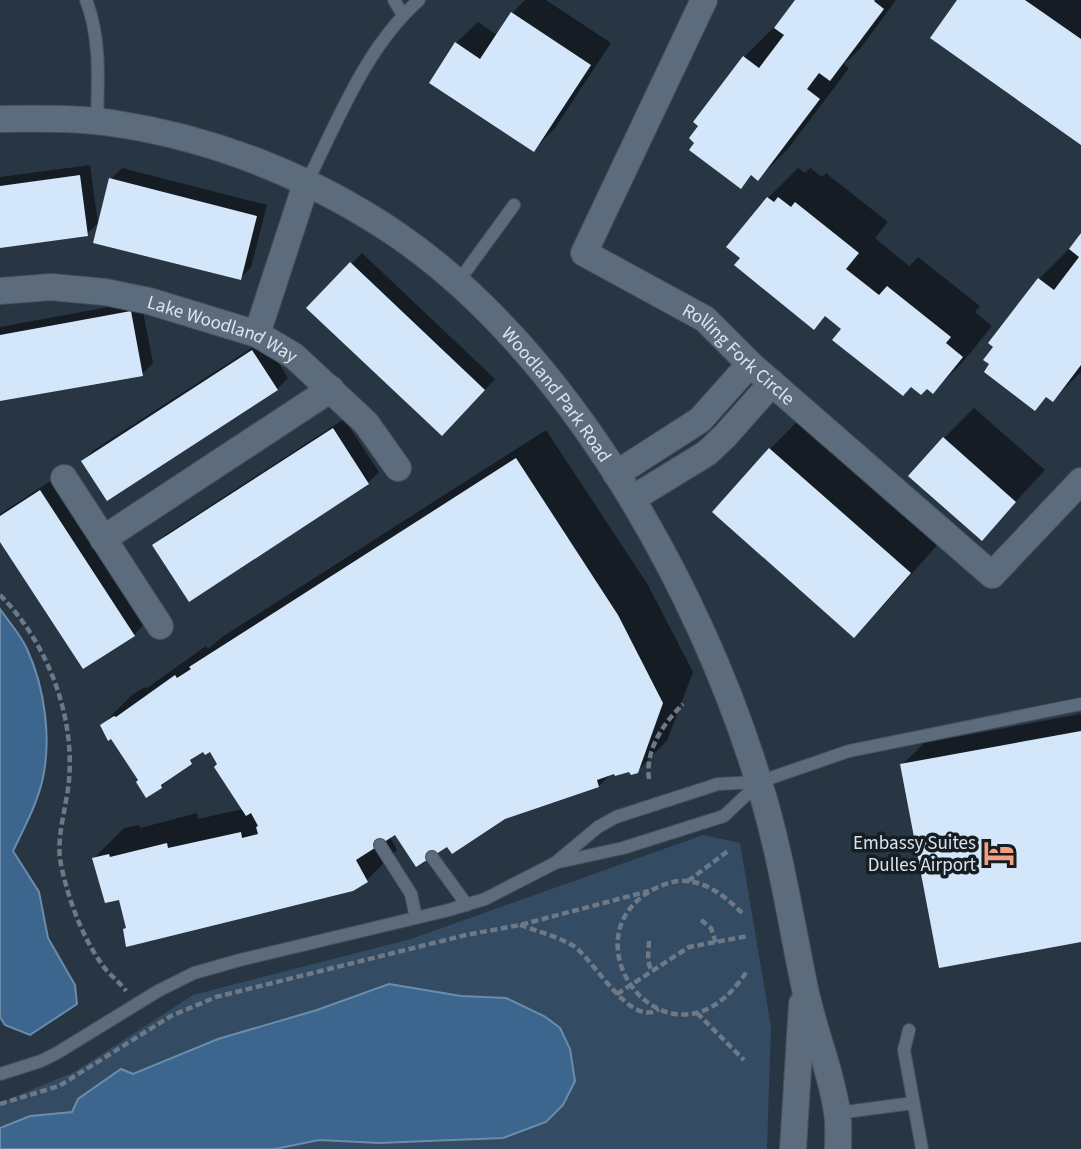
<svg xmlns="http://www.w3.org/2000/svg" width="1081" height="1149" viewBox="0 0 1081 1149" font-family="'Source Sans 3',sans-serif">
	<style>
		.green { fill: #334b63 }
		.water { fill: #3c668e; stroke: #6c8cab; stroke-width: 2 }
		.shadow { fill: #0007 }
		.building { fill: #d4e6f9 }
		.lines { fill: none; stroke-linecap: round; stroke-linejoin: round }
		.service-casing { stroke: #45515d; stroke-width: 14 }
		.minor-casing { stroke: #45515d; stroke-width: 28 }
		.path { stroke: #6d7986; stroke-width: 4.5; stroke-dasharray: 7 3.5; stroke-linecap: butt }
		.service { stroke: #5c6c7c; stroke-width: 12 }
		.minor { stroke: #5c6c7c; stroke-width: 26 }
		.labels { text-anchor: middle; stroke-width: 7; stroke-linejoin: round; paint-order: stroke }
		.street-label { font-size: 19px; fill: #dbe4ee; stroke: #161d23 }
		.poi-label { font-size: 19px; fill: #dbe4ee; stroke: #161d23; text-anchor: end }
	</style>
	<rect width="100%" height="100%" fill="#283644"/>
	<path class="green" d="M703,835L740,843L771,1027L767,1149H275L319,1140L379,1143L451,1141L575,1081L570,1049L560,1028L545,1016L506,998L461,996L389,984L133,1074L121,1070L78,1099L72,1112L30,1116L0,1128V1103L74,1072L193,995L411,939Z"/>
	<path class="water" d="M0,609C9,622 21,635 27,649C45,688 52,740 42,782C36,806 24,828 13,851L39,892L48,938L75,985L77,1004L30,1035L5,1025L0,1017Z
		M389,984L461,996L506,998L544,1016L560,1028L570,1049L575,1081L563,1105L546,1122L503,1138L379,1143L319,1140L275,1149H0V1128L30,1116L72,1112L78,1099L121,1069L133,1074L218,1039L317,1010Z"/>
	<path class="shadow" d="M525,0H546L611,43L555,128L534,150L456,43L478,22L497,35L512,13Z
		M797,0H896L860,49L844,64L849,68L788,149L758,179L753,174L741,187L744,57L774,27L776,28Z
		M959,0H1081V143Z
		M90,165L98,223L87,234L0,246V177Z
		M122,168L267,205L251,267L241,278L111,179Z
		M798,168L805,173L810,168L822,177L826,173L888,222L875,238L909,266L918,257L980,306L975,312L992,326L963,362L933,392L826,315L814,327L742,257L768,198Z
		M1081,236V372L1053,400L1047,396L1035,408L1039,279L1069,249L1071,250Z
		M362,253L495,379L442,434L309,308Z
		M141,301L153,363L142,374L0,400V327Z
		M264,340L288,378L277,389L83,461L94,450Z
		M974,408L1045,470L982,538L944,438Z
		M344,419L379,472L368,483L155,546L165,535Z
		M800,419L940,542L884,605L854,635L714,512L770,449Z
		M546,430L648,585L693,672L667,741L637,771L612,773L599,786L504,817L447,844L396,833L390,837L397,850L367,880L127,927L120,897L94,858L124,828L139,825L140,828L197,813L198,819L243,809L210,750H203L161,787L140,780L102,725L132,695L145,687L147,688L206,646L208,649L222,637Z
		M52,480L144,624L134,635L0,538V514Z
		M1081,714V940L902,765L924,743Z"/>
	<path class="building" d="M795,0H875L874,1L884,9L830,81L819,73L807,89L820,99L758,181L751,175L741,189L689,150L694,143L689,138L698,126L693,122L743,56L759,68L784,35L774,28Z
		M957,0H1025L1081,39V145L930,38Z
		M511,12L591,65L534,152L429,83L455,42L480,59Z
		M80,175L88,236L0,248V186Z
		M109,178L257,216L241,280L93,243Z
		M767,197L774,202L778,197L791,207L795,202L859,253L846,269L879,295L887,286L951,337L946,343L963,357L933,394L927,389L921,395L911,387L903,396L832,340L841,329L825,316L814,330L734,265L740,258L726,247Z
		M1081,233V365L1053,402L1046,397L1035,411L984,372L989,364L983,360L993,347L988,343L1038,278L1054,290L1079,257L1069,249Z
		M350,262L485,390L442,436L306,308Z
		M131,311L143,376L0,401V335Z
		M252,350L278,390L107,501L81,461Z
		M333,428L369,484L189,602L152,545Z
		M943,437L1016,502L982,541L908,476Z
		M769,448L911,573L854,638L712,512Z
		M516,458L618,615L663,703L638,773L631,775L629,772L615,776L614,774L597,780L599,787L505,819L452,854L447,847L416,867L395,835L356,860L368,882L353,891L126,947L123,929L126,928L119,900L105,903L92,858L109,854L110,857L167,843L168,848L241,832L242,838L258,834L256,827L258,826L251,813L246,816L214,767L217,764L210,752L205,755L203,752L190,760L192,764L161,785L162,788L146,798L136,782L138,780L111,739L108,741L100,725L114,716L116,717L175,675L177,678L191,669L189,667Z
		M40,490L135,636L83,669L0,542V516Z
		M1081,731V942L939,968L900,764Z"/>
	<g class="lines">
		<g class="service-casing">
			<path id="service" d="M86,0C101,38 98,81 97,121
				M394,0L403,15
				M306,184C338,121 365,48 419,0
				M458,282L514,205
				M380,845L411,894L416,918
				M432,857L467,905
				M559,862L623,848L724,816L759,783
				M909,1030L904,1050L922,1149
				M0,1074L41,1061L57,1053L158,991L194,973L240,960L449,910L485,899L555,863L598,827L616,817L718,784L759,782L849,751L1081,704
				M838,1113L913,1103"/>
		</g>
		<g class="minor-casing">
			<g id="minor">
				<path id="s1" d="M704,0L584,253L705,319L750,364L992,575L1081,481"/>
				<path id="s2" d="M0,119C39,119 79,117 118,124C216,139 313,178 396,234C568,351 700,588 759,783C780,849 790,917 804,984C812,1027 831,1069 837,1112C839,1124 838,1137 838,1149"/>
				<path id="s3" d="M0,291L51,287L105,292L149,301L257,334L294,356L366,423L398,468"/>
				<path d="M257,334L306,184"/>
				<path d="M616,474L700,420L750,364"/>
				<path d="M64,478L160,626"/>
				<path d="M632,499L707,453L725,436L772,383"/>
				<path d="M103,539L331,389"/>
				<path d="M793,1149L802,1004"/>
			</g>
		</g>
		<path class="path" d="M0,595C46,641 75,714 69,780C67,805 57,833 60,859C66,893 81,935 101,963C108,974 118,980 126,991
			M649,779C645,750 663,724 683,704
			M688,881L728,851
			M742,913C721,892 694,872 663,885C552,930 670,1091 747,971
			M701,920L711,928L716,943
			M520,925C537,931 556,936 572,945C593,957 630,1029 659,1009
			M649,941L648,960L651,971
			M617,994L689,947L748,936
			M697,1013L744,1060
			M0,1104L59,1086L171,1016L216,997L466,935L520,925L649,891"/>
		<use href="#service" class="service"/>
		<use href="#minor" class="minor"/>
	</g>
	<defs>
		<g id="hotel-bare" transform="scale(2.415)"><path d="M-6-4.5h1.5V1H6V5H4.5V3h-9V5H-6ZM-4 0a1.8 1.8 0 1 1 3.6 0ZM.5 0V-2.5h3Q6-2.5 6 0Z" fill="#f39f83" stroke="#161d23" stroke-width="2.5" paint-order="stroke"/></g>
	</defs>
	<g fill-rule="evenodd">
		<use href="#hotel-bare" x="999" y="853"/>
	</g>
	<g class="labels">
		<g class="street-label">
			<text dy="7" stroke="none"><textPath href="#s3" startOffset="229">Lake Woodland Way</textPath></text>
			<text dy="7" stroke="none"><textPath href="#s1" startOffset="466">Rolling Fork Circle</textPath></text>
			<text dy="7" stroke="none"><textPath href="#s2" startOffset="648">Woodland Park Road</textPath></text>
		</g>
		<g class="poi-label">
			<text x="976" y="849">Embassy Suites<tspan x="976" dy="22">Dulles Airport</tspan></text>
		</g>
	</g>
</svg>
